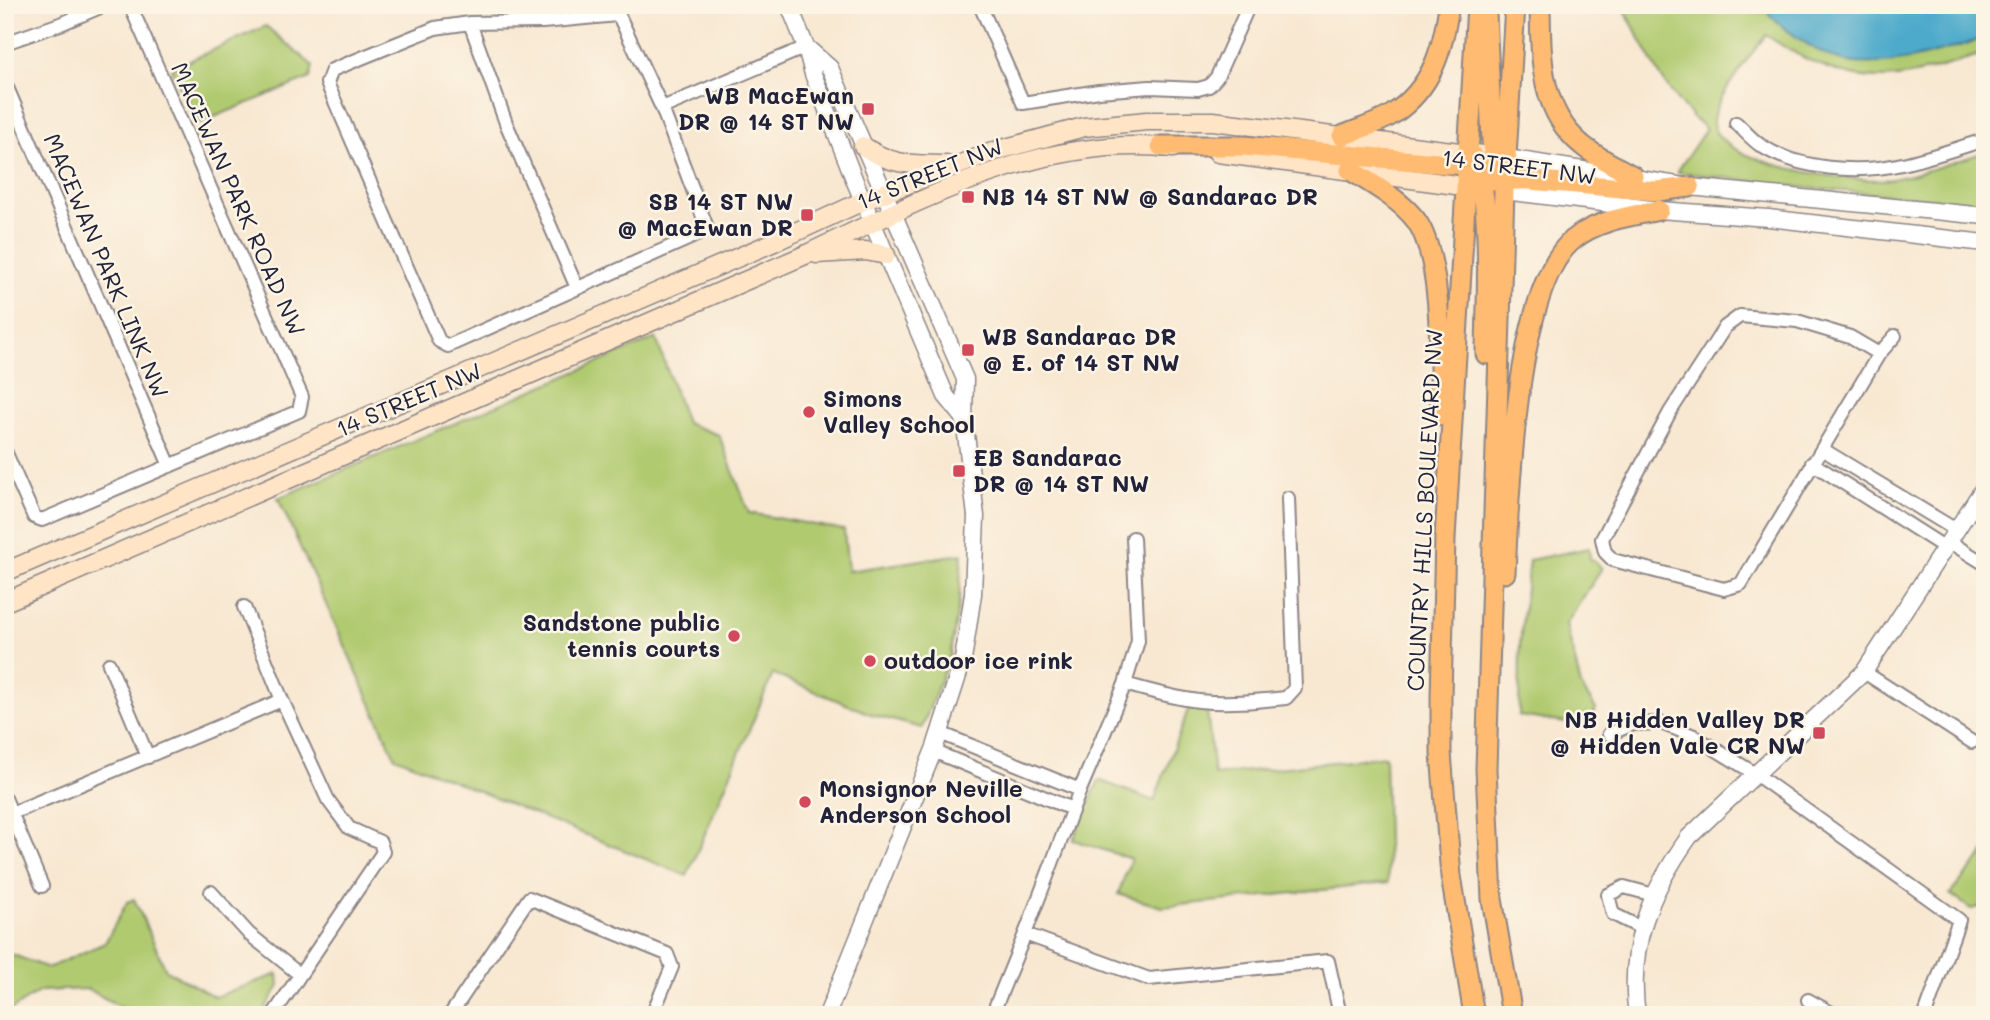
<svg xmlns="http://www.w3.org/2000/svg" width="1990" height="1020" viewBox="0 0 1990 1020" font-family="Mali,sans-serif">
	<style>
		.green { fill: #b0ca6f; stroke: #697655; stroke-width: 2 }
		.water { fill: #4daacb; stroke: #386683; stroke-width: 2 }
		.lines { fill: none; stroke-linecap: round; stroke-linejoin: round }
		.minor-casing { stroke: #8d8586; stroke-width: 16 }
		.tertiary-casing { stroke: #8d8586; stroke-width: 19 }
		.secondary-casing { stroke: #8d8586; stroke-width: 21 }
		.primary-casing { stroke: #8d8586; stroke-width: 23 }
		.minor { stroke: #fff; stroke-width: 12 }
		.tertiary { stroke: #fff; stroke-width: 16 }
		.secondary { stroke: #ffe4c6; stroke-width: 18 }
		.primary { stroke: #ffbb71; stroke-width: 19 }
		.poi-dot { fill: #d1495b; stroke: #fcf5e5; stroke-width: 2.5 }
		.labels { text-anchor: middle; stroke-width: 5; stroke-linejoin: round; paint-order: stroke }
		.poi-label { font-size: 23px; font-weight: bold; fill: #22223b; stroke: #fcf5e5; text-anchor: start }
		.street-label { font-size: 23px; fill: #22223b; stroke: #fcf5e5 }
	</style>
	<rect width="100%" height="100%" fill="#fcf5e5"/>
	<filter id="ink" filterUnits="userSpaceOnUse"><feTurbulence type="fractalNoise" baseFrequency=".0143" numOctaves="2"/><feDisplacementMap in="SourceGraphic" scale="14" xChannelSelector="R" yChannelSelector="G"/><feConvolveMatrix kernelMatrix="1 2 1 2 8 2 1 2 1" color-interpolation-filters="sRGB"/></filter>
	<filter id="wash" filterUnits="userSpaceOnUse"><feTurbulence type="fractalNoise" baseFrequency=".00686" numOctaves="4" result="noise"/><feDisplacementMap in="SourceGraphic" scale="28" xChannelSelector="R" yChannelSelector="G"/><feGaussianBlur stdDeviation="1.57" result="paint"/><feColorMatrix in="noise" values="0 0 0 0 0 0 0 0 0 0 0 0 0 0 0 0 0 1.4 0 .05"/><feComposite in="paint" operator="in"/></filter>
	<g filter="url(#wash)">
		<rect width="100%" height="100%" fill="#f8e8d2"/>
		<path class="green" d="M1622,5H1985V53C1956,62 1926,74 1896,77C1848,83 1804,61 1766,35C1752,54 1714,99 1713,121C1712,165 1860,184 1892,179C1924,173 1954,162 1985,152V203L1807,188L1677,172L1706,129C1664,95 1648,52 1622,5Z
			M266,26L313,66L310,78L197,124L171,69Z
			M656,338L686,423L719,435L749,513L844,530L848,571L962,554L959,603L950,656L922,728L873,715L773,674L687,876L395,757L278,498Z
			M1589,548L1590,558L1602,568L1566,624L1581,686L1596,709L1587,726L1519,716L1520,644L1529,560Z
			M1189,707L1207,710L1214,775L1385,756L1388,883L1162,907L1118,894L1131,859L1073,840L1099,780L1154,801Z
			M1985,852V906L1971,909L1950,894Z
			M134,899L166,970L215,997L278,974L279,986L261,1015H135L88,989L40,991L5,1014V952L48,968L105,943L127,902Z"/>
		<path class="water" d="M1762,5H1985V38C1945,51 1877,73 1836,59C1823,54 1809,46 1798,38C1785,29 1771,19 1762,5Z"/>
	</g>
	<g filter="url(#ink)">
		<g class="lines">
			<g class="minor-casing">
				<path id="minor" d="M614,5L662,108L708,230L448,346L439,341L327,83L332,70L435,28L470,23L543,22L617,15
					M980,5L1023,103L1099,91L1150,87L1198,89L1209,86L1217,77L1249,5
					M470,23L506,123L577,288
					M5,43L63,23L105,5
					M5,83L170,466
					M662,108L806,47
					M1736,123C1744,130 1751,139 1760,145C1798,170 1858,174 1902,164C1930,158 1957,148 1985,140
					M1879,354L1850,337L1797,321L1740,316L1725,327L1670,412L1602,539L1605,552L1613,560L1724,589L1741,584L1879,354L1895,336
					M1822,449L1956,530
					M5,451L34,517L42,520L299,411L302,397L130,5
					M1812,463L1944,547
					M1948,541L1985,564
					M244,607L282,700
					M109,664L148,757
					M1864,672L1972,742
					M1125,684C1149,691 1174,698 1199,701C1228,704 1257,701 1286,698L1295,688L1288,498
					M940,733L1080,790
					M1609,734L1633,724L1661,723L1694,736L1754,773L1959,920L1925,1015
					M933,751L1072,809
					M5,798L42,886
					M5,816L282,700L328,800L349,828L380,842L383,852L273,1015
					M211,892L249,934L299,974
					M1641,928L1613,914L1608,895L1624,887L1654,895
					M1025,934L1149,979L1328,961L1340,1015
					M1808,1000L1835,1015
					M450,1015L529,898L667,954L672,967L652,1015
					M992,1015L1025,934L1080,790L1125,684L1138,641L1133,538"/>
			</g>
			<g class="tertiary-casing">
				<path id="tertiary" d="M789,5L806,47L813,74L856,184L946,396L964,418
					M806,47L830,68L965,379L964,418L976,516L973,594L963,660L935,747L827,1015
					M1507,158L1690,187L1985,216
					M1504,191L1659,210L1768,218L1985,243
					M1637,1015C1627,946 1650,892 1689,837L1864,672L1985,486"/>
			</g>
			<g class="secondary-casing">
				<path id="secondary" d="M863,146C894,167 912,164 947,165
					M1218,153L1478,188
					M816,254L866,251L886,255
					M5,572L774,242L863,201L995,151L1084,127L1147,121H1213L1507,158
					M5,602L805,255C919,201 1042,133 1173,148"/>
			</g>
			<g class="primary-casing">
				<path id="primary" d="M1540,5C1541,55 1539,110 1582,145C1597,158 1616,166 1633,176
					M1486,13L1492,141L1496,175
					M1342,136C1358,129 1378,124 1393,114C1432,88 1443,50 1449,5
					M1161,146H1244L1448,164L1490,165L1507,158
					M1470,153C1495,187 1486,308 1486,354
					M1350,170C1372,184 1398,198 1415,219C1444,256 1440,368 1440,415
					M1493,180H1529L1657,191L1690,187
					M1505,573C1509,497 1515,285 1574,239C1597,220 1631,216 1659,210
					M1474,1015L1451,876L1441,753V697L1445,538L1477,5
					M1512,1015L1492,899L1486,769L1504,191L1515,5"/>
			</g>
			<use href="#minor" class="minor"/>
			<use href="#tertiary" class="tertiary"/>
			<use href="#secondary" class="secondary"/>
			<use href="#primary" class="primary"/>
		</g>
	</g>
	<g class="poi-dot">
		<rect x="861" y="102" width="14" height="14" rx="3.5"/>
		<rect x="961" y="190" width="14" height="14" rx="3.5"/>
		<rect x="800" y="208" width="14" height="14" rx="3.5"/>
		<rect x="961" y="343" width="14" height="14" rx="3.5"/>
		<circle cx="809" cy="412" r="7"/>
		<rect x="952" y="464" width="14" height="14" rx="3.5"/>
		<circle cx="734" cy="636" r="7"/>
		<circle cx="870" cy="661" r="7"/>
		<rect x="1812" y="726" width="14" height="14" rx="3.5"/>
		<circle cx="805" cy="802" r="7"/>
	</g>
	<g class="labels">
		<g class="poi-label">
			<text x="854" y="104" text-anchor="end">WB MacEwan<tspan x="854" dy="26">DR @ 14 ST NW</tspan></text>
			<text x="982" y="205">NB 14 ST NW @ Sandarac DR</text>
			<text x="793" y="210" text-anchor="end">SB 14 ST NW<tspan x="793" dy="26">@ MacEwan DR</tspan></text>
			<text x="982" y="345">WB Sandarac DR<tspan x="982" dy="26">@ E. of 14 ST NW</tspan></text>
			<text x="823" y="407">Simons<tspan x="823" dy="26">Valley School</tspan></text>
			<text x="973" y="466">EB Sandarac<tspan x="973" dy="26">DR @ 14 ST NW</tspan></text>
			<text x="720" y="631" text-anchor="end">Sandstone public<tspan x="720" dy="26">tennis courts</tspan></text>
			<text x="884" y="669">outdoor ice rink</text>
			<text x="1805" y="728" text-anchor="end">NB Hidden Valley DR<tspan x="1805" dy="26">@ Hidden Vale CR NW</tspan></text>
			<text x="819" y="797">Monsignor Neville<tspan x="819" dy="26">Anderson School</tspan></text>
		</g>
		<g class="street-label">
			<text transform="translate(1519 167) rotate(7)" y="8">14 STREET NW</text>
			<text transform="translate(930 174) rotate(-22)" y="8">14 STREET NW</text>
			<text transform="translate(238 199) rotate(66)" y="8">MACEWAN PARK ROAD NW</text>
			<text transform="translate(106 266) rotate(67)" y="8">MACEWAN PARK LINK NW</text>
			<text transform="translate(409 400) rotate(-23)" y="8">14 STREET NW</text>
			<text transform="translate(1425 510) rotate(-87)" y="8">COUNTRY HILLS BOULEVARD NW</text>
		</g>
	</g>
	<rect width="1990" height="1020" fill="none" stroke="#fcf5e5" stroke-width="28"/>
</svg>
